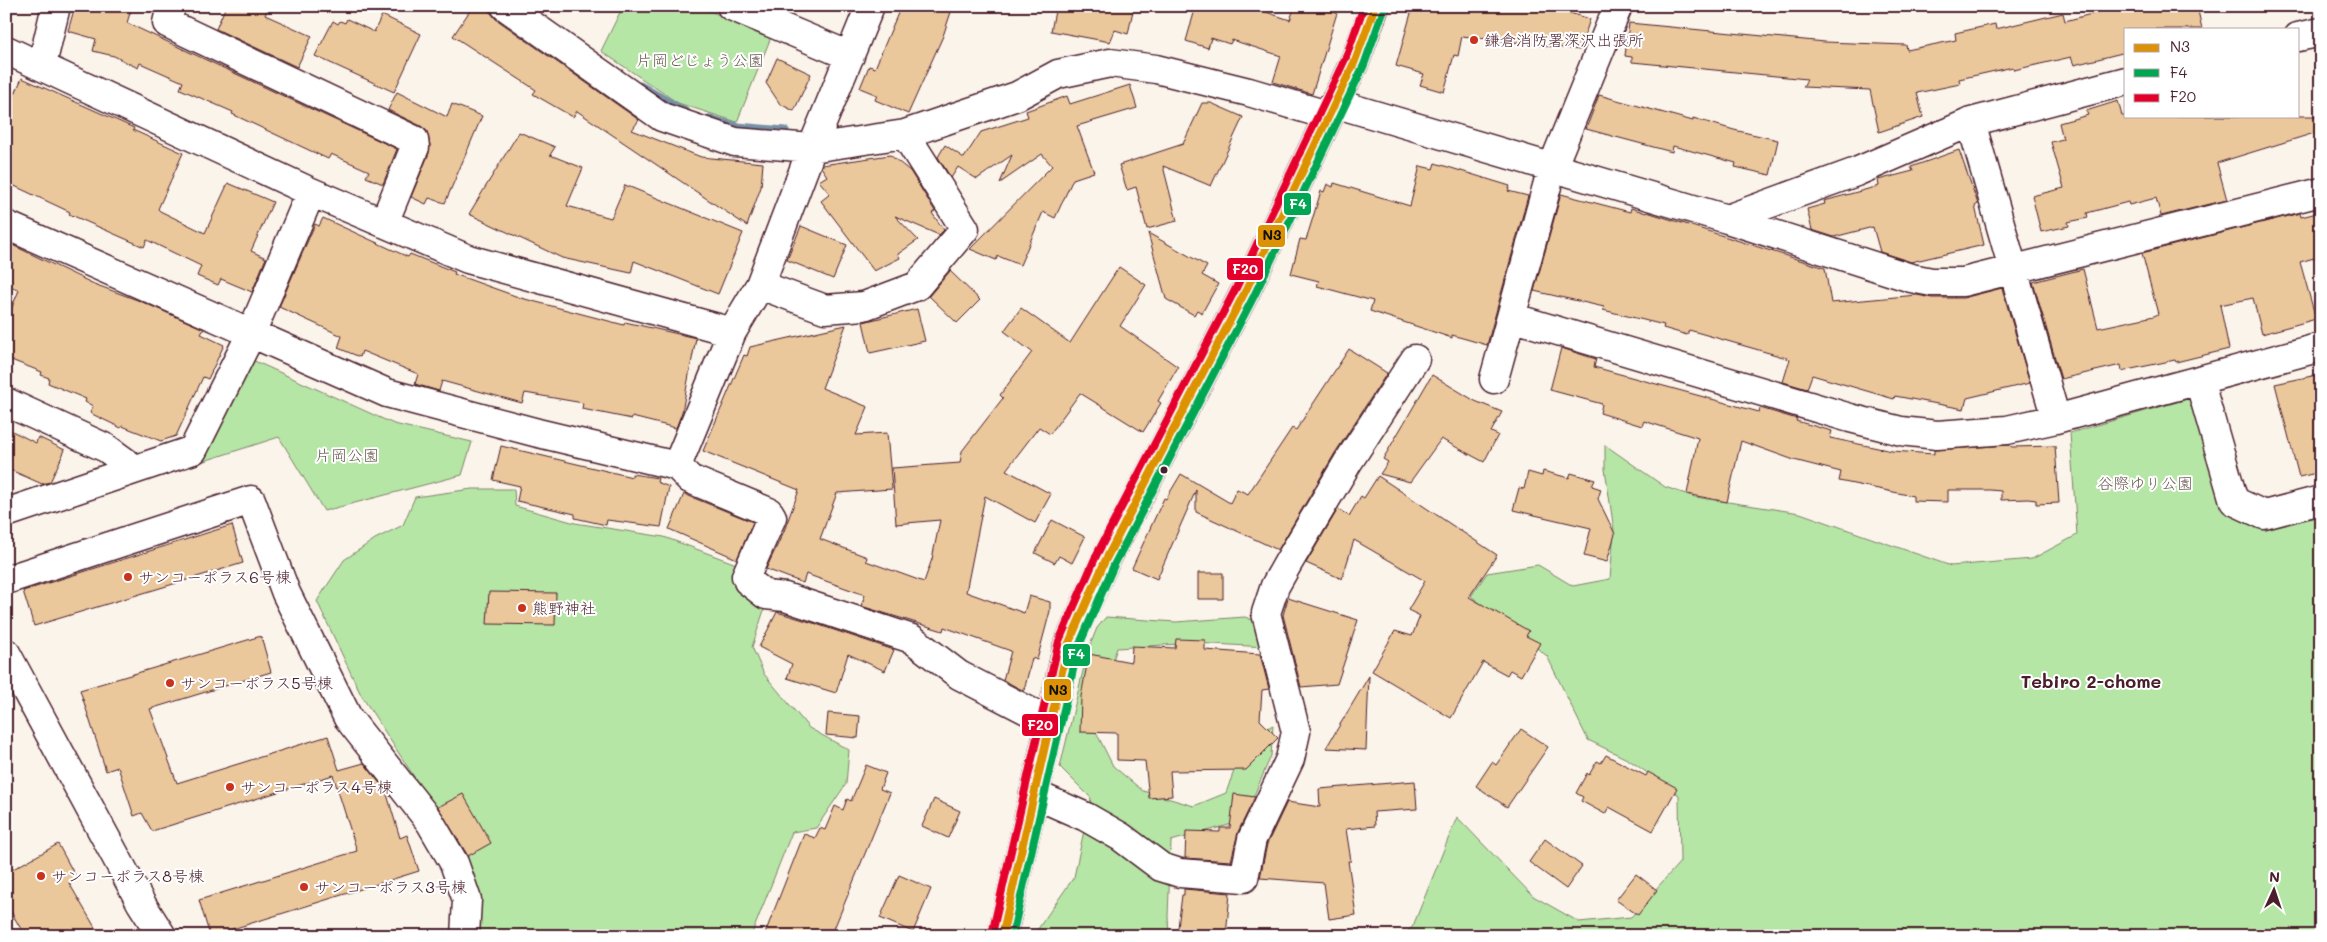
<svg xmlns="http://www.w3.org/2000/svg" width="2327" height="942" viewBox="0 0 2327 942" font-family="Mali,'Klee One',sans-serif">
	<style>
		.green { fill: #b5e6a6; stroke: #808268 }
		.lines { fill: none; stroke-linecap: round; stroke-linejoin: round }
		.stream { stroke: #7890a7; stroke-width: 9 }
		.building { fill: #ebc79c; stroke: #4a1f2b }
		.minor-casing { stroke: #4a1f2b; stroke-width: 31 }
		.secondary-casing { stroke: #4a1f2b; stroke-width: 31 }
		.minor { stroke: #fff; stroke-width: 28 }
		.secondary { stroke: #fff; stroke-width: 28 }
		.bus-1-casing { stroke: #fff; stroke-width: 11 }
		.bus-2-casing { stroke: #fff; stroke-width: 11 }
		.bus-3-casing { stroke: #fff; stroke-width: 11 }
		.bus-1 { stroke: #dd9206; stroke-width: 8 }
		.bus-2 { stroke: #00a651; stroke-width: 8 }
		.bus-3 { stroke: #e4002b; stroke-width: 8 }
		.poi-dot { fill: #c8321e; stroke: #fff; stroke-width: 2 }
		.bus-dot { fill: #4a1f2b; stroke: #fff; stroke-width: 2 }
		.labels { text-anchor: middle; stroke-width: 4; stroke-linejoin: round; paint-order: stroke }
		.poi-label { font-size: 16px; fill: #4a1f2b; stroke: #fff; text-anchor: start }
		.park-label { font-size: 16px; fill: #6a5b50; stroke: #fff }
		.neighbourhood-label { font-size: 18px; font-weight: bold; fill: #4a1f2b; stroke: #fff }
		.line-badge { stroke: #fff; stroke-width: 2 }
		.badge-label { font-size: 14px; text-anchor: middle; font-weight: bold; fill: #fff }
		.pale-badge-label { font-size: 14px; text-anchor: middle; font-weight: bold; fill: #111 }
	</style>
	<rect width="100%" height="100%" fill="#fbf4eb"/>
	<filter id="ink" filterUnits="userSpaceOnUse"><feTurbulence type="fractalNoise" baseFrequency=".02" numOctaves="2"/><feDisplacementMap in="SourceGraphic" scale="10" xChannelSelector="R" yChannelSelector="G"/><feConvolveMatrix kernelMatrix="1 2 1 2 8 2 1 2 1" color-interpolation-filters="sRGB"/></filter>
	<g filter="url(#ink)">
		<path class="green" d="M623,6H698L771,37L737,122L678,103L601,51Z
			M250,359L394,424L472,442L462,475L324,511L279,437L201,462Z
			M2194,397L2224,508H2321V936H1403L1413,926L1457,817L1533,896L1579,922L1631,917L1680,862L1679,795L1629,760L1588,740L1547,656L1471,596L1487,573L1538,565L1573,586L1610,579L1614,530L1605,469V445L1665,487L1695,497L1800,513L1951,566L2032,559L2077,535L2070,433Z
			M472,489H514L515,506L575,523L664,537L739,565L752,602L764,610L752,647L764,674L809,728L849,750L846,784L816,828L792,832L751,936H477L435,809L361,695L317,601L344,560L375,539L403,525L415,497Z
			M1106,617L1176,622L1245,617L1260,623L1266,647L1195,643L1117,648L1092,724L1113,766L1143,791L1194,806L1226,793L1245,740L1273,725L1271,756L1243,821L1171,841L1168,916L1169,936H1033L1074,877L1091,798L1060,767L1088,650L1097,628Z"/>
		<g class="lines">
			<path class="stream" d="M640,86L687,113
				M709,119L738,127L785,131"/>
		</g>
		<path class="building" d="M75,6H132L127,23L397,149L383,184L366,177L369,171L331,154L328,159L232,114L233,112L180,89L183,82L140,63L138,68L114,56L93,51L96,39L68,31Z
			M226,6H269L265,15L312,36L297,67L216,29Z
			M473,6H481L491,13L496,19L639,120L632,130L701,157L763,163L761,187L747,226L577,111L573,117L533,94L536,90L453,36Z
			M901,6H953L943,36L908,114L875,100L877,95L860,88L869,66L875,68Z
			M1056,6H1134L1128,34L1115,30L1110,42L1051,31Z
			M1196,6H1248L1290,20L1295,6H1316L1337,13L1312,94L1273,82L1281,56L1232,40L1230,44L1211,38L1208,48L1186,41Z
			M1413,6H1546L1590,19L1580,50L1462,36L1458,56L1454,55L1444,92L1420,85L1424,74L1396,66Z
			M2122,6H2197L2202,29H2126V52L2074,65L2071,57L2014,70L2013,67L1959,79L1960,84L1917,93L1923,117L1879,132L1870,90L1803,87L1807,79L1632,62V57L1625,56L1629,23L1825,42L1906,45L1907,50L1956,40L1955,33L1995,24L1996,29L2063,13L2065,21Z
			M382,15L421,34L394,92L315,56L333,21L338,24L340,21L345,23L347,19L374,32Z
			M777,58L811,74L794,111L780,104L766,83Z
			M22,78L134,128L133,130L183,153L158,209L160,211L205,233L228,183L273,202L251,251L266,258L252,292L221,279L218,285L197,276L201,266L147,240L144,247L69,214L70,212L6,182V92L14,96Z
			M1130,85L1137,108L1077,126L1094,172L1073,179L1055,218L1043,212L1020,265L998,256L996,260L970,249L1052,166L1042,154L1000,183L1012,155L977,179L958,167L951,178L938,157L945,145L964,158L981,132L1028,117L1026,111L1067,96L1070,104Z
			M397,92L447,117L452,104L482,116L445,203L429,198L426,204L411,197L429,153L430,145L427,131L421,126L388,110Z
			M1599,95L1693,121V118L1734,130L1778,140L1770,175L1735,167L1736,163L1673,146L1672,152L1586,129Z
			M2118,101L2122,116H2321V131L2217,163L2227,200L2161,216L2156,198L2129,205L2128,202L2087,213L2088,218L2068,222L2069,226L2041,232L2032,196L2064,188L2051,142L2063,139L2059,123L2088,115L2086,111Z
			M1202,103H1211L1243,117L1211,186L1163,166L1177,221L1147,229L1136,187L1127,190L1119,165L1183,144Z
			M519,132L555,147L550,155L583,168L567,206L611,218L625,185L743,233L718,294L634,261L631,273L562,258L469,214Z
			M1959,150L1978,204L1975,206L1984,245L1911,262L1880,252L1873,227L1834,237L1812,230L1807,209L1825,204L1824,201L1879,186L1878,180L1913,171L1911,167Z
			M890,155L910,171L935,211L932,213L944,230L939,235L895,216L918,240L898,254L900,258L874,271L821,201L830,194L819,181L827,176L821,167L822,165Z
			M1435,163L1510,186L1508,191L1528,196L1487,345L1452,335V338L1370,311L1373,301L1317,286L1319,281L1291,274L1300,239L1306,240L1321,191L1324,192L1327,184L1333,187L1334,183L1410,206L1420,166L1433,169Z
			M1561,194L1630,212L1631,208L1646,213L1647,212L1825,268L1831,303L1917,295L1932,298H1963L2002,288L2030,383L1967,398L1964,409L1895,396L1894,399L1812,375L1807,389L1783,382L1790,359L1689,330L1687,335L1663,328L1664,325L1603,310L1604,307L1534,291Z
			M2321,212V256L2300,262L2316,319L2262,334L2253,298L2220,305L2229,349L2176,362L2175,360L2122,371L2121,365L2061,379L2033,282L2083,269L2098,328L2154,316L2158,314L2142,253L2300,213L2301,217Z
			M323,218L408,257L410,254L455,272L454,274L521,298L624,325L625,322L696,338L682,412L676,428L632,417V419L582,409L583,403L525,393L522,403L442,381L439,391L415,384L418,374L362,351L360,357L338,348L342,336L279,307L315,224L319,226Z
			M801,226L847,245L833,279L787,260Z
			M1148,233L1207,266L1202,275L1218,284L1202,313L1197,310L1194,315L1166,299Z
			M6,242L94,284L140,301L204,329L201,334L224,345L208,379L203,377L176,436L161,441L122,426L121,428L90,413L93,406L85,402L86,399L48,383L49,378L41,375L42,372L6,358V322L19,290L6,284Z
			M1119,267L1146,285L1120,326L1178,367L1158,401L1161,403L1143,432L1080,393L1050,434L1039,427L1006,470L1051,494L1035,523L985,496L966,592L1024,613L1029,596L1050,602V611L1037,660L1032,658L1024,691L1003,680L1011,651L944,627L943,631L861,606L865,595L806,574L803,583L766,569L784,531L799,490L703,451L744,355L747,356L750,347L846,325L822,388L868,407L856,435L887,433L892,489L837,493L820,539L867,557L866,561L924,582L932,559L940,520L896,524L892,468L960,463L962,451L1003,398L1000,395L1032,352L1004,331L1021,308L1070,343Z
			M950,271L980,300L957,323L929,296Z
			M917,309L925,341L870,353L863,322Z
			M1561,348L1596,359L1594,367L1759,412L1760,408L1797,419L1796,421L1832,431L1830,438L1892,451L1934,454V450L2009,445L2012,447L2055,446L2059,503L2036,504V500L2028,499L2001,500V491L1990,490H1948V502L1913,501V496L1839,481L1841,472L1794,460L1741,441L1727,502L1687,494L1698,438L1644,421L1642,426L1600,413L1602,404L1550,390Z
			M1349,349L1387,373L1335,453L1278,550L1196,512V490L1157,579L1132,568L1164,498L1166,499L1181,474L1230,503L1237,489L1248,494L1292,428L1296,430Z
			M2321,374V472L2299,477L2275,384Z
			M1432,375L1475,401L1502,412L1491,432L1498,435L1484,462L1441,439L1410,482L1380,474L1388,462L1383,459Z
			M6,428L36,443L38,437L65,450L50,482L42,484L6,468Z
			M501,446L632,477V474L658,478L657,482L669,487L661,527L607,520L606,525L575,518V514L517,501L520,486L493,480Z
			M1543,471L1569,478L1571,473L1595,480L1592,486L1601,489L1598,499L1615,534L1607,562L1584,556L1591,528L1513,510L1519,488L1524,489L1528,472L1542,476Z
			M1378,476L1497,555L1469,597L1529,631L1526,636L1540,643L1521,676L1510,670L1507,675L1483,662L1451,718L1372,671L1395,631L1412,636L1420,616L1408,610L1425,581L1354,540L1342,579L1306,563L1338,509L1349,516L1361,496L1364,498Z
			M684,494L753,522L737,559L669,529Z
			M1052,520L1085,537L1072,563L1059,556L1055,563L1035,553Z
			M232,525L243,563L34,626L23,591Z
			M1198,573H1223V599H1198Z
			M489,592L556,593L555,625L487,624Z
			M1288,598L1358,620L1337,684L1301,687L1283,615Z
			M777,612L810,622L894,650L885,671L848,654L836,693L787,678L792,664L759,647Z
			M261,636L271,672L150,709L177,783L328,736L339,770L364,763L386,791L400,838L407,835L419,871L210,936L199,900L357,851L333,775L152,831L142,813L134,816L118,767L106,771L80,690Z
			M1176,639L1205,640V650L1260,654L1269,689L1262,690L1260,720L1278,738L1246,770L1170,771L1172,796L1149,798L1145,761L1117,760V733L1080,732L1081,696L1089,654L1131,662L1132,646L1175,648Z
			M1369,676L1366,750L1326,748Z
			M828,713L860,716L858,738L826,735Z
			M1521,729L1548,747L1507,807L1476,786L1492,762L1496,765Z
			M1606,755L1646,776L1648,772L1677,788L1653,831L1609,807L1605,814L1581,801L1583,797L1576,793L1587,773L1589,775L1597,761L1601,763Z
			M866,765L886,773L880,789L890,793L831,936H764L804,834L815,838L820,828L825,830L835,806L843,810L847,799L851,801Z
			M1415,781L1417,809L1374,812L1375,826L1346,829L1351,861H1348L1356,915L1329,919L1324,883L1260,878L1267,844L1287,802L1320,807L1319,789Z
			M463,794L491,843L468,856L438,807Z
			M1234,794L1255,797L1238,832L1231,861L1185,858L1186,831L1220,832V828H1230Z
			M934,799L960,811L948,838L922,826Z
			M1545,839L1582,866L1566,889L1529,862Z
			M58,844L77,879L69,883L100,936H25L6,903V873Z
			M1636,874L1657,890L1638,915L1616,900Z
			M899,875L931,889L913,932L880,918Z
			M1184,889L1230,893L1226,936H1177L1182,895H1184Z"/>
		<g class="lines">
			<g class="minor-casing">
				<path id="minor" d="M171,6L167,23L414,140L415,147L384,223
					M505,6L662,117L735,142L812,148L905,134L1017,96L1058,74L1110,63L1156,69L1249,92L1327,115
					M731,6L850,56
					M2298,37L2321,32
					M6,50L311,192L468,259L732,332
					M42,65L56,6
					M1334,103L1727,219L1856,172L1971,122L2126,81
					M1971,122L2056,419
					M1727,219L1911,278L1932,282H1963L2321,192
					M6,225L387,393L538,433L677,466L690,479L769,512L772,517L746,576
					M760,285L825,309L864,306L917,286L965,229L905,134
					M1511,317L1850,418L1901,431L1937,435L2007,430L2056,419L2321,347
					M1494,379L1552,168L1618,6
					M2199,380L2234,501L2264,515L2321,500
					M6,402L106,448L135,469
					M677,466L732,332L760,285L812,148L870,6
					M6,513L193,450L251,334L311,192
					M6,580L251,500L286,593L348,718L430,822L454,863L467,900L465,936
					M748,581L766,595L785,597L912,639L959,675L1050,722
					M6,653L141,903L162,936
					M1034,794L1086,817L1121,837L1161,867L1180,873L1244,878L1252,839L1290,759L1296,732L1266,613L1275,586L1288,563L1348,462L1415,359"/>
			</g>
			<g class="secondary-casing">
				<path id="secondary" d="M1002,936L1068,645L1105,561L1245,292L1355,61L1375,6"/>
			</g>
			<use href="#minor" class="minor"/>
			<use href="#secondary" class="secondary"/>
			<g class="bus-1-casing">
				<path id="bus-1" d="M1002,936L1068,645L1105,561L1245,292L1355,61L1375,6"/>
			</g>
			<g class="bus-2-casing">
				<path id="bus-2" d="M1012,936L1078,648L1114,565L1254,296L1364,65L1384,9"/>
			</g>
			<g class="bus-3-casing">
				<path id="bus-3" d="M992,934L1059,641L1096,556L1236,288L1346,57L1364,6"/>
			</g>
			<use href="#bus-1" class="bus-1"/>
			<use href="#bus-2" class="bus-2"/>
			<use href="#bus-3" class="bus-3"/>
		</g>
	</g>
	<g class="poi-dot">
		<circle cx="1474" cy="40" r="5"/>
		<circle cx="128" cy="577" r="5"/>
		<circle cx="522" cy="608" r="5"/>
		<circle cx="170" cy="683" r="5"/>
		<circle cx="230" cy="787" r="5"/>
		<circle cx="41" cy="876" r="5"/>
		<circle cx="304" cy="887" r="5"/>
	</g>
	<circle class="bus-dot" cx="1164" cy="470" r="4.5"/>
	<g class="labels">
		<g class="poi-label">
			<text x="1484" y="46">鎌倉消防署深沢出張所</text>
			<text x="138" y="583">サンコーポラス6号棟</text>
			<text x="532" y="614">熊野神社</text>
			<text x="180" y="689">サンコーポラス5号棟</text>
			<text x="240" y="793">サンコーポラス4号棟</text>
			<text x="51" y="882">サンコーポラス8号棟</text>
			<text x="314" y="893">サンコーポラス3号棟</text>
		</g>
		<g class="park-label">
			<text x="700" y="66">片岡どじょう公園</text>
			<text x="347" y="461">片岡公園</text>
			<text x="2145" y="489">谷際ゆり公園</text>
		</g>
		<g class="neighbourhood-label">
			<text x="2091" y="688">Tebiro 2-chome</text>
		</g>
	</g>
	<g class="line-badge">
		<rect x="1283" y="192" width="29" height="24" rx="5" fill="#00a651"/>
		<rect x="1257" y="224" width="29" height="24" rx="5" fill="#dd9206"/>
		<rect x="1226" y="257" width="38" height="24" rx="5" fill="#e4002b"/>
		<rect x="1062" y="643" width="29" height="24" rx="5" fill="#00a651"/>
		<rect x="1043" y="678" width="29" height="24" rx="5" fill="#dd9206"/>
		<rect x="1021" y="713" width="38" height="24" rx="5" fill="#e4002b"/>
	</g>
	<g class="badge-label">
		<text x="1298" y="209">F4</text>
		<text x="1245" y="274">F20</text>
		<text x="1076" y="659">F4</text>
		<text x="1040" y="730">F20</text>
	</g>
	<g class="pale-badge-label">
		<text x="1272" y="240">N3</text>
		<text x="1058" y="695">N3</text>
	</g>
	<rect width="2327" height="942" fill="none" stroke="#fff" stroke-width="25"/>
	<rect x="12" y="12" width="2302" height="917" fill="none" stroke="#4a1f2b" stroke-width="2" filter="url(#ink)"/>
	<rect x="2124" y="28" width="175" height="90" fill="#ffffff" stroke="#b7a5aa"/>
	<rect x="2134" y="44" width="25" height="8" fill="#dd9206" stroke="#b7a5aa"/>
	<text x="2170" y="52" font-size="15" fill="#4a1f2b">N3</text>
	<rect x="2134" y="69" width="25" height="8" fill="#00a651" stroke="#b7a5aa"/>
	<text x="2170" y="78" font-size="15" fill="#4a1f2b">F4</text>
	<rect x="2134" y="94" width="25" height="8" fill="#e4002b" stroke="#b7a5aa"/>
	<text x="2170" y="102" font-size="15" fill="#4a1f2b">F20</text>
	<g transform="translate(2274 890) rotate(3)" stroke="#ffffff" stroke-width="4" paint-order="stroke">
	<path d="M0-4L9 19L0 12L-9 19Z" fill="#4a1f2b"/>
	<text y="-8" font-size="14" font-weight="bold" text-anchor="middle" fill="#4a1f2b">N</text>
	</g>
</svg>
